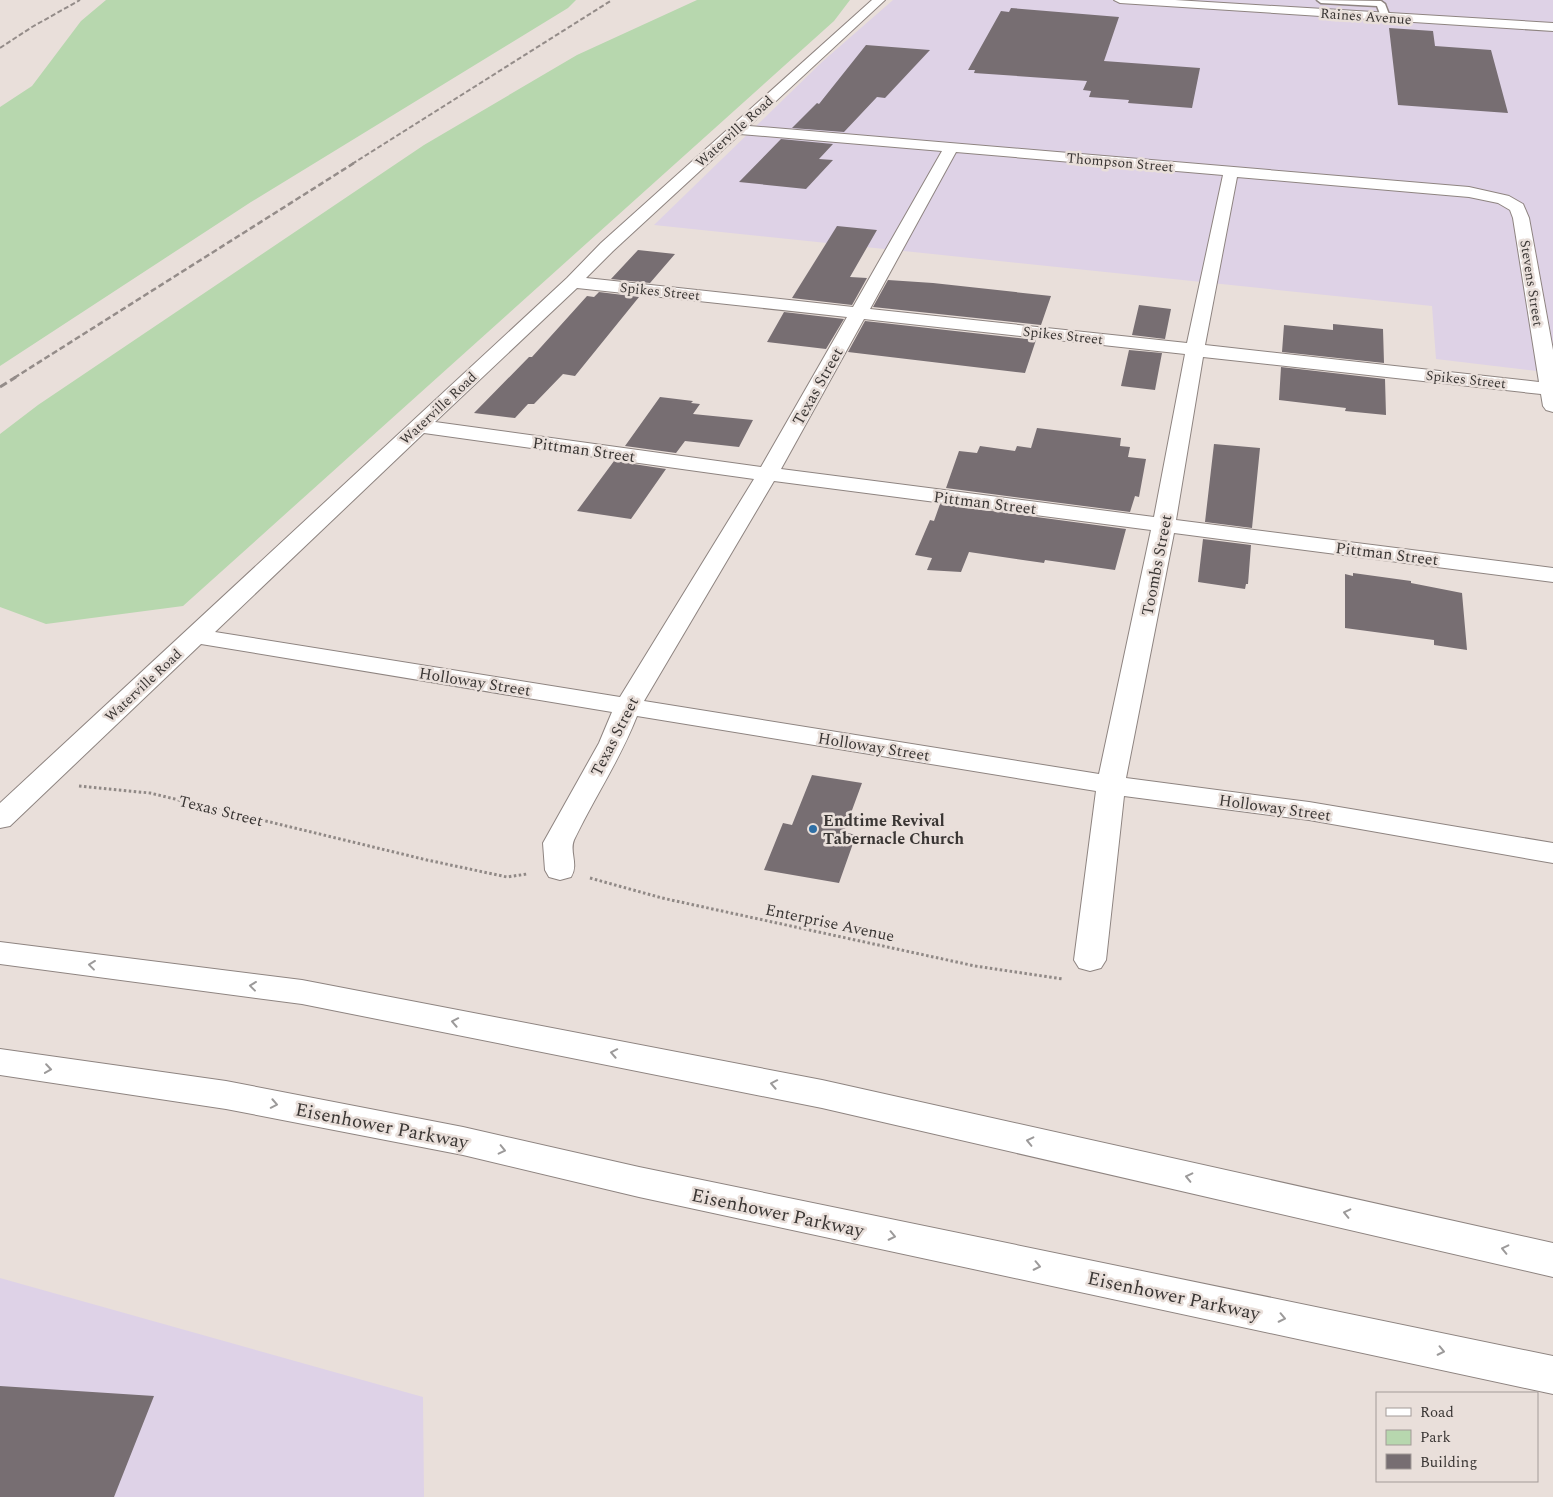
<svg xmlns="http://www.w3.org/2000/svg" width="1553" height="1497" viewBox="0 0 1553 1497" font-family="Spectral,serif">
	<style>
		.commercial { fill: #ded2e6 }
		.industrial { fill: #ded2e7 }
		.green { fill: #b7d7ae }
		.building { fill: #776e72 }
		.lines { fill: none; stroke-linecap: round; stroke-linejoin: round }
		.lane-casing { stroke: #8e8480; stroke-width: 3 }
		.street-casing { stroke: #8e8480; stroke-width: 2 }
		.secondary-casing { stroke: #8e8480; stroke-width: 2 }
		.path { stroke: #908986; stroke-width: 3; stroke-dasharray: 2.5 2.5; stroke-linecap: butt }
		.lane { fill: #fff; fill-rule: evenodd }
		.street { fill: #fff; fill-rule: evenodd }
		.secondary { fill: #fff; fill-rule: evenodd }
		.rail-far2 { stroke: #948c89; stroke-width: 2; stroke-dasharray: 5 2.5; stroke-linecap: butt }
		.rail-far1 { stroke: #948c89; stroke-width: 2.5; stroke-dasharray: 6 3; stroke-linecap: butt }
		.rail { stroke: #948c89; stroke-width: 3; stroke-dasharray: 8 4; stroke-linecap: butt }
		.oneway { stroke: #9c9a9a }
		.poi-dot { fill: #2f6fa5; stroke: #e9dfda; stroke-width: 2 }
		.labels { text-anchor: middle; stroke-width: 5; stroke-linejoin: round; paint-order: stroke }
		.far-street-label { font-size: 14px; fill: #3a3634; stroke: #e9dfda }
		.street-label { font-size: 16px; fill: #3a3634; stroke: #e9dfda }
		.poi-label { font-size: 16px; font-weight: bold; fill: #3a3634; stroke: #e9dfda; text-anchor: start }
		.near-street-label { font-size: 19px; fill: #3a3634; stroke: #e9dfda }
	</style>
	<rect width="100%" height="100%" fill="#e9dfda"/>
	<path class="commercial" d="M893,0H1553V373L1436,359L1432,306L654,225L823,61Z"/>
	<path class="industrial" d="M0,1278L423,1397L424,1497H0Z"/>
	<path class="green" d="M106,0H576L568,8L251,202L0,366V107L32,86L81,21Z
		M697,0H850L834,21L183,606L46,624L0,607V434L38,405L424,145L577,55Z"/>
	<path class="building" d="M1011,8L1119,17L1104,61L1200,68L1192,108L1128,103L1129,100L1089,97L1091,91L1083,90L1087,81L974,73L975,70H968L1001,11L1009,12Z
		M1389,28L1433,31L1435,46L1491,50L1508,113L1398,105Z
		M866,45L930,50L885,98L877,97L844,132L792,128L817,103L819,104Z
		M781,139L833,144L819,159L833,160L806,189L739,182Z
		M837,226L877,230L850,277L867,278L852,305L792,298Z
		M638,250L675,254L650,283L611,279Z
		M888,280L933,283L1051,296L1041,325L873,307Z
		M599,292L639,297L575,376L563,374L534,404H528L515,418L474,413L529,357H532L587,296L594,297Z
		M1139,305L1171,309L1165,339L1132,335Z
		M784,312L844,319L826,349L767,342Z
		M865,321L1036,340L1025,373L848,352Z
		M1333,324L1383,329L1384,363L1282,352L1284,325L1333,330Z
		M1129,350L1162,353L1155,390L1121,386Z
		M1281,367L1385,379L1386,415L1345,411L1346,408L1279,400Z
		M660,397L693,401L691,403L700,404L693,414L753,420L739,447L685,441L676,453L625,446Z
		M1037,428L1121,438L1120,446L1130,447L1128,457L1146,459L1139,497L1135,496L1130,512L946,488L959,451L977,453L980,446L1015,451L1017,446L1031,448Z
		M1214,444L1260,448L1252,528L1205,522Z
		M614,461L666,469L631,519L577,511Z
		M940,504L1126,529L1115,570L1045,560L1044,563L969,552L961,572L927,570L932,558L915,555L930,520L934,521Z
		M1203,539L1251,545L1248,584H1246L1245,589L1198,582Z
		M1353,573L1411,581V583L1462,593L1467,650L1434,645V640L1345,628V574L1353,576Z
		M812,775L862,783L844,832L856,835L839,883L764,870L783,823L792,825Z
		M0,1386L154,1396L114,1497H0Z"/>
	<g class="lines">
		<g class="lane-casing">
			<path id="lane" d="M1317,0L1381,1L1385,4L1390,17L1388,19H1382L1377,6L1321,3Z"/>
		</g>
		<g class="street-casing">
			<path id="street" d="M872,0H885L749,126L1469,187L1509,196L1523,204L1529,218L1553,350V412L1546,410L1543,406L1541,394L1203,357L1176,520L1553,568V582L1174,533L1126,778L1309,802L1553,843V863L1309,820L1124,796L1106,960L1101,968L1090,971L1079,968L1074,960L1096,791L637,716C620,760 594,798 574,840C569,852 579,864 571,877L560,880L549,877L545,870L543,843L599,743L612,712L201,644L10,826L0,828V803L567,278L601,243ZM740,134L942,151L853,307L586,278L613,251ZM956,152L1223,175L1187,343L870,309ZM1237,177L1469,197L1498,203L1510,210L1513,218L1539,382L1205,345ZM577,288L847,317L761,467L435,422ZM864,319L1185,354L1154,517L781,469ZM424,433L754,479L620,697L215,632ZM774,481L1151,530L1099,774L644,701Z
				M1114,0H1175L1553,23V31L1120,3Z"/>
		</g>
		<g class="secondary-casing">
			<path id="secondary" d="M0,942L302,980L822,1080L1553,1243V1277L822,1108L302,1004L0,964Z
				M0,1049L226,1081L463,1127L639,1167L1553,1356V1394L639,1197L463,1155L226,1109L0,1075Z"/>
		</g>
		<path class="path" d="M79,786L150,793L427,860L507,877L527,874
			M590,878L662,898L975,966L1063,979"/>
		<use href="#lane" class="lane"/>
		<use href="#street" class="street"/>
		<use href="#secondary" class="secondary"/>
		<path class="rail-far2" d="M0,48L32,27L80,0
			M352,164L612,0"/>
		<path class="rail-far1" d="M14,378L354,163"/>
		<path class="rail" d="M0,387L16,377"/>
	</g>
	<defs><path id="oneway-chevron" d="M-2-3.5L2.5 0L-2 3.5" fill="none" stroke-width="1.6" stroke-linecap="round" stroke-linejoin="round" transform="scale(1.25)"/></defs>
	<g class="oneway">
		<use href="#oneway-chevron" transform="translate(92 965) rotate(-173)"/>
		<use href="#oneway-chevron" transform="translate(253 986) rotate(-173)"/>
		<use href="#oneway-chevron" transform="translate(455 1022) rotate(-169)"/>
		<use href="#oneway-chevron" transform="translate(614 1053) rotate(-169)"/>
		<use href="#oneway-chevron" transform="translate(48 1069) rotate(8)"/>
		<use href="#oneway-chevron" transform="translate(774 1084) rotate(-169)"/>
		<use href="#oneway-chevron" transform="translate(274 1104) rotate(11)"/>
		<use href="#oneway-chevron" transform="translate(1030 1141) rotate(-167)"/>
		<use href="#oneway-chevron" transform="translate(502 1150) rotate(13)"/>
		<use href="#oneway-chevron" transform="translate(1189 1177) rotate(-167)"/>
		<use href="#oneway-chevron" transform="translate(1347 1213) rotate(-167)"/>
		<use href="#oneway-chevron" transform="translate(892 1236) rotate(12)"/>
		<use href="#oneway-chevron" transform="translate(1505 1249) rotate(-167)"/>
		<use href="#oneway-chevron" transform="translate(1037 1266) rotate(12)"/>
		<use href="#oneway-chevron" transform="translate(1282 1318) rotate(12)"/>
		<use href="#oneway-chevron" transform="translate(1441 1351) rotate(12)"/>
	</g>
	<circle class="poi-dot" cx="813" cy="829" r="5"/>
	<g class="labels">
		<g class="far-street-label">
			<text transform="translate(1366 16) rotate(4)" y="5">Raines Avenue</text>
			<text transform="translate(734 131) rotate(-42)" y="5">Waterville Road</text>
			<text transform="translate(1120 162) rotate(5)" y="5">Thompson Street</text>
			<text transform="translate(1532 283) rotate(81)" y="5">Stevens Street</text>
			<text transform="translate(660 291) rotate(6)" y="5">Spikes Street</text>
			<text transform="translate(1063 335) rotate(6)" y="5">Spikes Street</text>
			<text transform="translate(1466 379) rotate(6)" y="5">Spikes Street</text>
			<text transform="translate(438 408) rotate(-43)" y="5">Waterville Road</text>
			<text transform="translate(143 685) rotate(-43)" y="5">Waterville Road</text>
		</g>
		<g class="street-label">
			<text transform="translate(817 386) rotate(-61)" y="6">Texas Street</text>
			<text transform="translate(584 449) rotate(8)" y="6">Pittman Street</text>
			<text transform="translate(985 502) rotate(7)" y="6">Pittman Street</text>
			<text transform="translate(1387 553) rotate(7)" y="6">Pittman Street</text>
			<text transform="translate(1156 565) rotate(-79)" y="6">Toombs Street</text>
			<text transform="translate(475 681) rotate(9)" y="6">Holloway Street</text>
			<text transform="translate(614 736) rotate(-63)" y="6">Texas Street</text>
			<text transform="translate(874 746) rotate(9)" y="6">Holloway Street</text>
			<text transform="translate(1275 807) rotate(8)" y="6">Holloway Street</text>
			<text transform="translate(221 810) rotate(14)" y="6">Texas Street</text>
			<text transform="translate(830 922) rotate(12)" y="6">Enterprise Avenue</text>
		</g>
		<g class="poi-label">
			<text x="823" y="826">Endtime Revival<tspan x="823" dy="18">Tabernacle Church</tspan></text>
		</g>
		<g class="near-street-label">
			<text transform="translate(382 1125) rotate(11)" y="7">Eisenhower Parkway</text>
			<text transform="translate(778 1212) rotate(12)" y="7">Eisenhower Parkway</text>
			<text transform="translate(1174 1295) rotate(12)" y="7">Eisenhower Parkway</text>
		</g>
	</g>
	<rect x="1376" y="1392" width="162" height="90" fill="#e9dfda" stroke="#a39b98"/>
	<rect x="1386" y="1408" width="25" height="8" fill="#ffffff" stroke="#a39b98"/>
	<text x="1420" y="1417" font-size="15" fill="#3a3634">Road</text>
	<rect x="1386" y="1430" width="25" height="15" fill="#b7d7ae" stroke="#a39b98"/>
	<text x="1420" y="1442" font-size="15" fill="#3a3634">Park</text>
	<rect x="1386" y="1454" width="25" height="15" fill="#776e72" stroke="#a39b98"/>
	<text x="1420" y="1467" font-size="15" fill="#3a3634">Building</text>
</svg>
